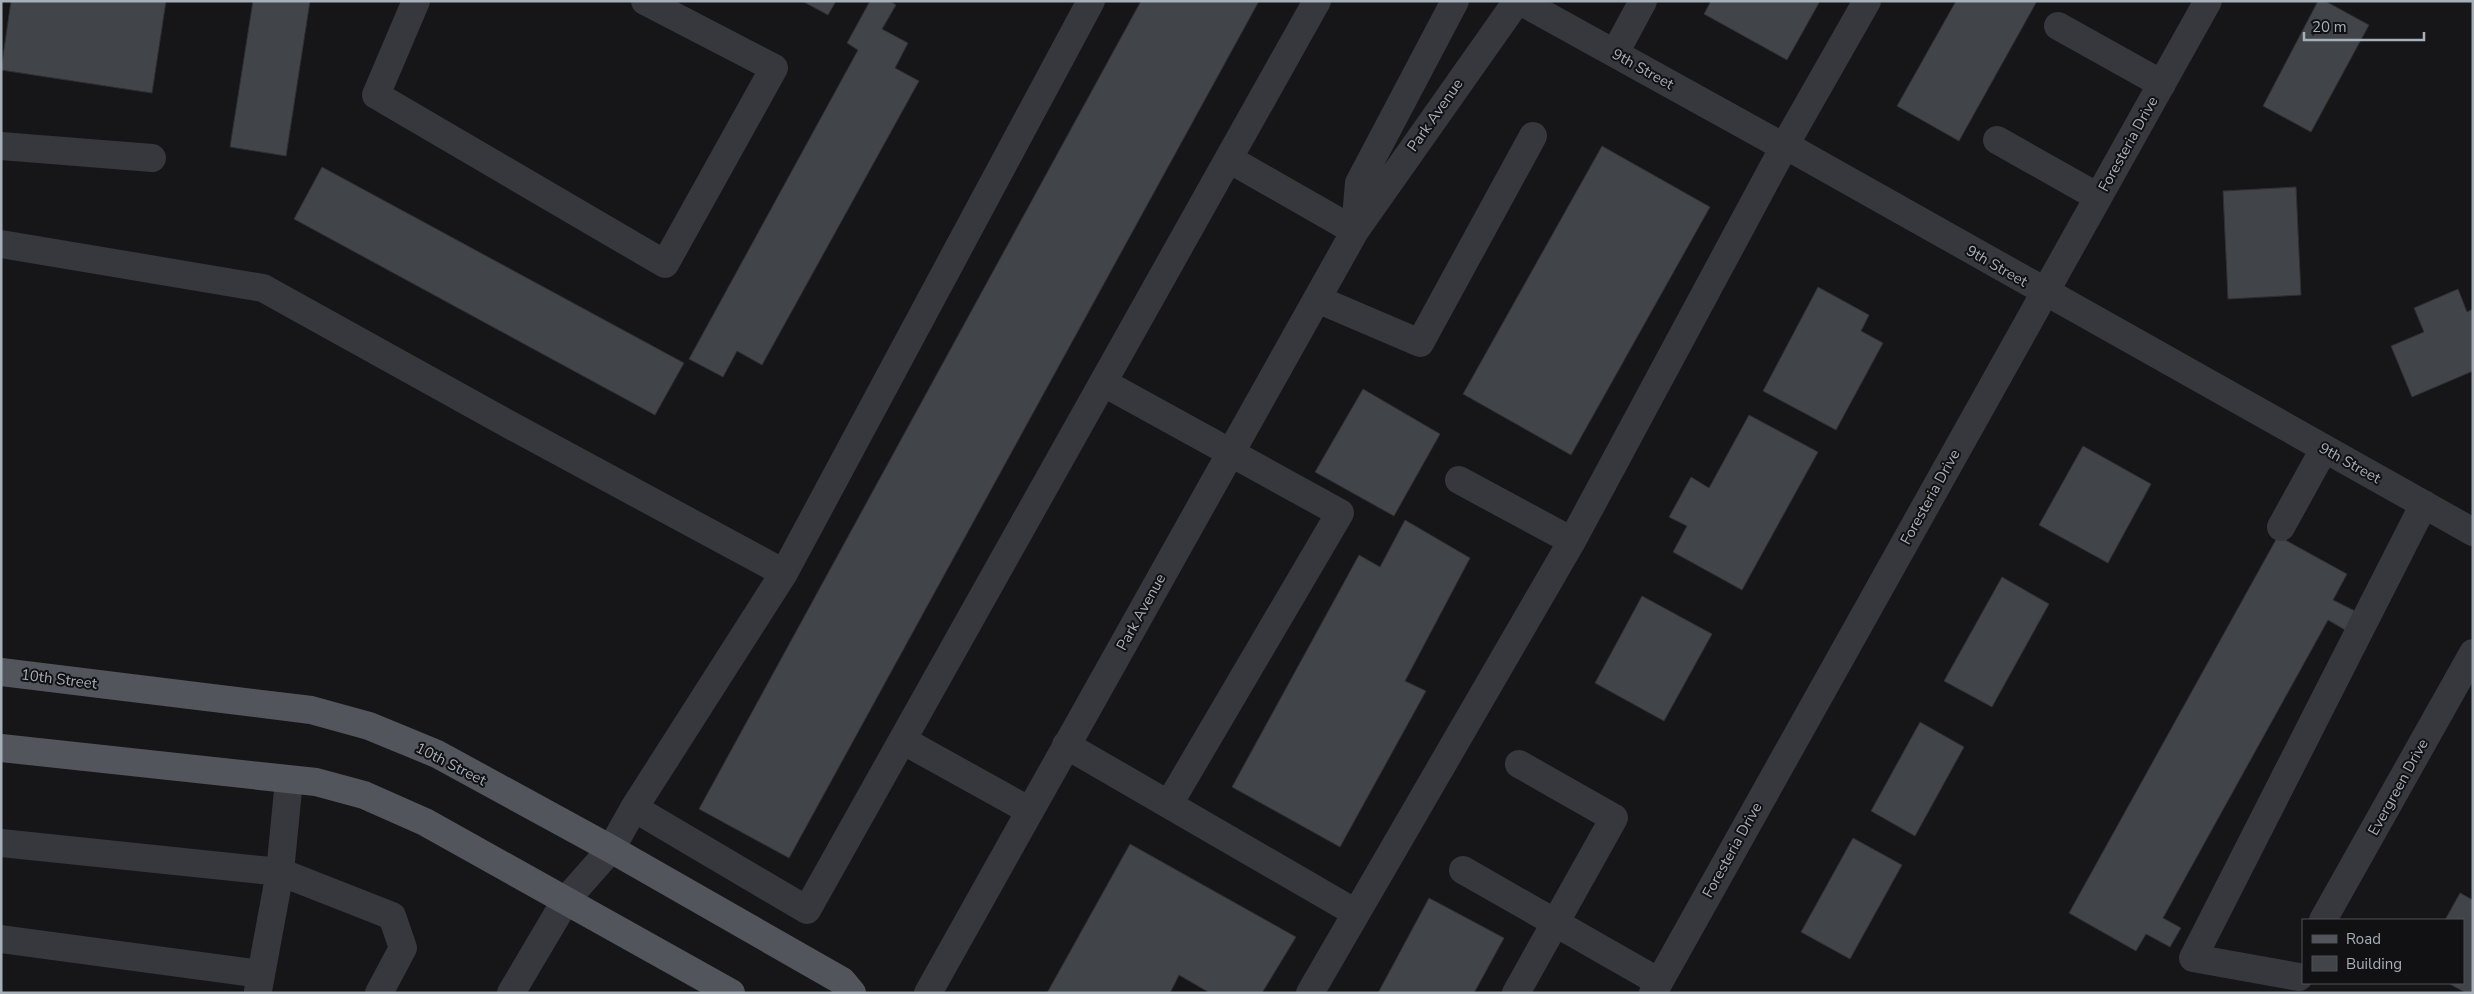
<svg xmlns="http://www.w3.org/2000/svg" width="2474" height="994" viewBox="0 0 2474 994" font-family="'Nunito Sans',sans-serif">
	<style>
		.building { fill: #414448; stroke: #2f3034 }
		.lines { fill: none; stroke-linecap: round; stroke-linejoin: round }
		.minor { stroke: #36383d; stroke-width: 28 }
		.major { stroke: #52565c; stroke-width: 28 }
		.labels { text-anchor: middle; stroke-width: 4; stroke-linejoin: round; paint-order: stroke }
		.street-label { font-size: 15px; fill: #a7afb8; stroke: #111113 }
	</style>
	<rect width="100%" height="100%" fill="#161618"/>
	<path class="building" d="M11,1H166L152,93L1,70Z
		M253,1H310L286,156L230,147Z
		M802,1H836L828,15Z
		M870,1H890L896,5L882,29L908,43L895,68L919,81L762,365L737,351L723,377L689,359L858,50L847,43Z
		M1141,1H1259L789,858L699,809Z
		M1711,1H1820L1787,60L1704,14Z
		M1956,1H2037L1959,141L1897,106Z
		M2318,1H2325L2369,25L2311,132L2263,106Z
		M1602,146L1710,207L1571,455L1463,394Z
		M322,167L684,363L655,415L294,219Z
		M2296,187L2301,295L2228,299L2223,191Z
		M1818,287L1869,315L1861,331L1883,343L1836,430L1763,391Z
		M2458,289L2467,312L2473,309V371L2412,397L2391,346L2424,332L2414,308Z
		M1363,389L1440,434L1394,516L1315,472Z
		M1749,415L1818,452L1742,590L1673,552L1687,526L1669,517L1691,477L1709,488Z
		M2083,446L2151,484L2108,563L2039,525Z
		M1405,520L1470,558L1405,681L1426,691L1340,847L1232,787L1359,555L1380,567Z
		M2278,536L2347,574L2333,600L2357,612L2347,631L2328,620L2163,918L2181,928L2170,947L2146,934L2136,951L2069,913Z
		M2002,577L2049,604L1992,707L1944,681Z
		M1642,596L1712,634L1664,721L1595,683Z
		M1920,722L1964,747L1915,836L1871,811Z
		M1853,838L1902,865L1850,959L1801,932Z
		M1130,844L1296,937L1262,993H1210L1179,975L1170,993H1047Z
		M2460,893L2473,900V993H2466L2448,983H2463V920H2445Z
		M1429,898L1504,938L1474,993H1378Z"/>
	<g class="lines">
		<path class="minor" d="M416,1L376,95L665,264L774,68L645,1
			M1520,1L1773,141L1785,145L2473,532
			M2058,26L2162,84
			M1615,53L1643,1
			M1997,140L2098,197
			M1,146L152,158
			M1229,159L1355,231
			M1355,229L1359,183L1455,1
			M1,244L263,288L510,425L784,573
			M1317,299L1420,343L1533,136
			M1104,383L1340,513L1169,804
			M1459,480L1572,541
			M2281,527L2324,449
			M904,741L1030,811
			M1066,745L1356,913
			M634,808L807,910L1317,1
			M1,843L280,872L392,916L403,948L379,993
			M1463,870L1659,982
			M2323,920L2473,653
			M1,939L260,974
			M2299,977L2193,958L2424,504
			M258,991L280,872L289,780
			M511,993L566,900L611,849L634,808L784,573L1091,1
			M928,993L1355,231L1517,1
			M1310,993L1572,541L1785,145L1867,1
			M1516,993L1614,818L1519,764
			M1653,993L2208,1"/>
		<path class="major" d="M1,672L311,710L369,726L437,754L611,849L842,981L852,993
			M1,748L316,782L364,795L425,822L731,993"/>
	</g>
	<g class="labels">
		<g class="street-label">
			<text transform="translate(1643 69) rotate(29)" y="5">9th Street</text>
			<text transform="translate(1435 115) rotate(-55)" y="5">Park Avenue</text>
			<text transform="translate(2128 144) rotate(-61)" y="5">Foresteria Drive</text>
			<text transform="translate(1997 266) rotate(30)" y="5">9th Street</text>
			<text transform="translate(2350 463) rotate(29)" y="5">9th Street</text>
			<text transform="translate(1930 497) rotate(-61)" y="5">Foresteria Drive</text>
			<text transform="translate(1141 612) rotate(-61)" y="5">Park Avenue</text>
			<text transform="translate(59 679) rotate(7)" y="5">10th Street</text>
			<text transform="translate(451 764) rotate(27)" y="5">10th Street</text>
			<text transform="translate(2398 787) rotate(-61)" y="5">Evergreen Drive</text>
			<text transform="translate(1732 850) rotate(-61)" y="5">Foresteria Drive</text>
		</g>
	</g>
	<rect width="2474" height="994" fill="none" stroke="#a7afb8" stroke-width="5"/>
	<rect x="2302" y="919" width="162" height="65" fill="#111113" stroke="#4d5055"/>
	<rect x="2312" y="935" width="25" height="8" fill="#52565c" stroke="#4d5055"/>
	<text x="2346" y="944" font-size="15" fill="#a7afb8">Road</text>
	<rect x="2312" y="956" width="25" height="15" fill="#414448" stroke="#4d5055"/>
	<text x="2346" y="969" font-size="15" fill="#a7afb8">Building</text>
	<path d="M2304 32v8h120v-8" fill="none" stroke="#a7afb8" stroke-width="2.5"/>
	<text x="2312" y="32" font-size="15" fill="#a7afb8" stroke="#111113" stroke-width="4" paint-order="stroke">20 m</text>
</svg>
